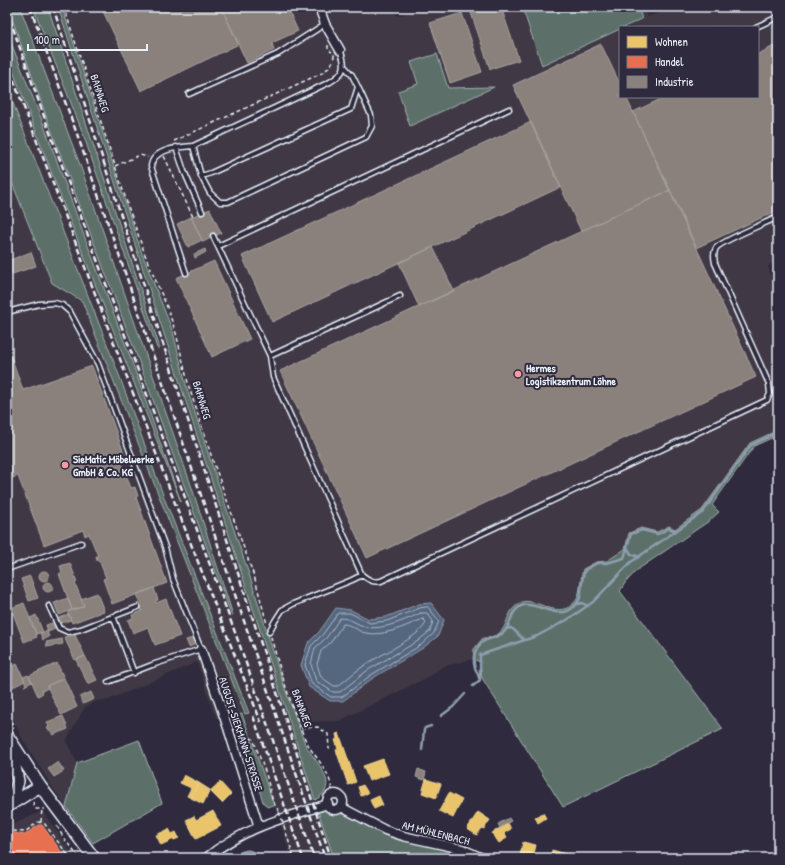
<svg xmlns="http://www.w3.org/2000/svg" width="785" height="865" viewBox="0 0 785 865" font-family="'Patrick Hand',sans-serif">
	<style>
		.built { fill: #403844; fill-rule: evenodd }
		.green { fill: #5b6f69; stroke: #a2b0b0 }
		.water { fill: #54667f; stroke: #8f9eaf }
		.homes { fill: #e9c46a; stroke: #e9d295 }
		.shops { fill: #e76f51; stroke: #e79683 }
		.industry { fill: #8a817c; stroke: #a6a3a1 }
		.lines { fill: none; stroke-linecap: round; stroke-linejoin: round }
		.shore { stroke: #adb9c8; stroke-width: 1 }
		.stream { stroke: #8f9eaf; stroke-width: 2.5 }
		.service-casing { stroke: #e8f1f8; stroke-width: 7 }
		.minor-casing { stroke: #e8f1f8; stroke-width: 11 }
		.secondary-casing { stroke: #e8f1f8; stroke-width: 14 }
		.path { stroke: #e8f1f8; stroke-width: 1.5; stroke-dasharray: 4 3; stroke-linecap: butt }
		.service { stroke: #2f2a3d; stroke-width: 4 }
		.minor { stroke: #2f2a3d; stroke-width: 8 }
		.secondary { stroke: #2f2a3d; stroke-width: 11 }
		.rail { stroke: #e8f1f8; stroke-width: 2.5; stroke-dasharray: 6 3; stroke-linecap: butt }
		.path-bridge { stroke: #e8f1f8; stroke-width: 1.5; stroke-dasharray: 4 3; stroke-linecap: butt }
		.poi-dot { fill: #ff9aa2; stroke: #2f2a3d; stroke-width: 1.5 }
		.labels { text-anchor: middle; stroke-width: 4; stroke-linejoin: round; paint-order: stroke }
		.street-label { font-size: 11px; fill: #e8f1f8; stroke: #2f2a3d }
		.poi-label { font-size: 11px; font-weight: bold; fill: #e8f1f8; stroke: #2f2a3d; text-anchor: start }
	</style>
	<rect width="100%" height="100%" fill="#2f2a3d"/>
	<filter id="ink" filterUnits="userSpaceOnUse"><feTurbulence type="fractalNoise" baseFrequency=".025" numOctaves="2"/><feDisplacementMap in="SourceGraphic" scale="8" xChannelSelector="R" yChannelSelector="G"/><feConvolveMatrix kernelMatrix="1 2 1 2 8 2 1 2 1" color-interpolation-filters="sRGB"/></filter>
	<g filter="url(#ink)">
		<path class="built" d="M7,7H58L334,858H292L242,714L217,718L213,711L197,662L108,700L97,701L85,707L66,741L77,763L66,807L52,787L22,738L7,707V170L52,283L82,301L245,713L249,712L165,500L119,375L7,88Z
			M62,7H391L398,16L426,7H522L542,65L620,29V97H758V27H624L642,19L638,7H643L647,17L675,7H778V259L768,266L778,299V430L750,443L702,510L675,529L669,526L657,532L641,528L629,532L625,549L607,561L596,562L583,568L577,599L568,608L561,610L526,601L512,610L504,630L474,649L473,659L442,667L430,676L339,721L296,722L282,680L251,580L195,415L187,389L173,332L141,251ZM419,84L448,88L492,87L398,91ZM419,604L423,648L373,678L343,701L301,665L308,643L319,632L336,608L351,610L369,619L386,617Z
			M42,811L76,858H7V827Z"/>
		<path class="green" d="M8,7H20L79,162L191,485L233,615L231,614L138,359L47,119Z
			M33,7H48L160,348H157L82,131Z
			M58,7H62L141,251L173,332L187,389L211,462L251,580L282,680L305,744C314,761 343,785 315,800Z
			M522,7H638L642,19L624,27H620V29L542,65Z
			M7,27L12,45L43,123L82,230L132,362L181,502L63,203L7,55Z
			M437,54L448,88L494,87L410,126L398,91L418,84L411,62Z
			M7,88L119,375L165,500L249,713L245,714L82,301L52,283L7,170Z
			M778,430V435L754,446L712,505L719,512L709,521L637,570L625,583L620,591L723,729L563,807L482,678L480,662L473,659L474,649L483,638C512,636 501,617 518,604C533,593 555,621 573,604C573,603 577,600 577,599C580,593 581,576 583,569L596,562L607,561L625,549L629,533L641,528L657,532L669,526L675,529L702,510L750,443Z
			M242,714L274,805L267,807L263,802L236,715Z
			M139,740L162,803L93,843L66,807L77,763Z
			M326,809C333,813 341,812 348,814L464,853L476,858H334L318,811Z"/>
		<path class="water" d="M431,603L444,620L438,636L423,648L373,678L343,701H330L309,687L301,665L308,643L319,632L336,608L351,610L369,619L386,617L419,604Z"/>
		<path class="homes" d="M339,733L356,782L348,785L336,750L338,749L335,740L337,739L336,734Z
			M383,759L389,774L369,781L363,766Z
			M184,775L199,783L191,798L187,796L191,788L180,783Z
			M426,779L441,784L436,798L422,793Z
			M220,782L231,794L222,803L210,791Z
			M199,783L210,790L203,804L191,798Z
			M363,785L368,793L361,796L358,787Z
			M449,793L462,800L453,818L439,811Z
			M379,796L383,805L374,809L370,800Z
			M213,811L221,826L196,839L186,820L194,816L196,820Z
			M478,812L490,820L484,829L482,828L477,835L467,829Z
			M543,813L546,818L538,823L535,817Z
			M508,823L511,829L504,833L507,838L499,843L492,833Z
			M169,829L172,834L176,832L179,838L174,840V839L161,845L156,835Z
			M523,842L536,845L533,858L520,855Z
			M552,850L566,854L565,858H550Z"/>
		<path class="shops" d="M38,825H42L66,858H7V839L14,833L25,835Z"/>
		<path class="industry" d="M101,7H221L239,44L141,91Z
			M221,7H287L298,31L272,43L274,50L247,63Z
			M479,7H501L519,60L490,69L470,10Z
			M462,13L482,72L450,83L430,23Z
			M601,44L620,84V97H626L670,190L581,231L513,85Z
			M778,44V210L696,248L633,112L665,97H758V54Z
			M531,122L561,187L272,322L242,256Z
			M670,190L756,377L367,558L280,371Z
			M210,209L221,233L203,242L191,217Z
			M191,217L202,240L188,247L177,224Z
			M433,247L454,291L419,307L399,263Z
			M205,249L206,252L195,258L194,254Z
			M31,252L36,266L7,276V261Z
			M214,261L250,339L212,357L176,278Z
			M7,345L23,390L92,366L124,453L119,455L131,488L135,487L138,496L136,497L167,583L112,604L103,579L106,578L99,560L97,561L96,556H98L89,534L85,536L83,530L44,545L18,476L7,480Z
			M70,563L77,582L75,583L84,606L72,610L59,574L62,572L60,566Z
			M39 576a5 5 0 1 1 10 0a5 5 0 1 1-10 0Z
			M30,576L38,598L29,601L21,579Z
			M43 587a5 5 0 1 1 10 0a5 5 0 1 1-10 0Z
			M154,588L158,600L155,601L156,603L166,599L180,636L155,645L148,627L133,633L128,620L133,618L132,615L142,611L137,594Z
			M97,593L104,611L72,623L68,612L84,606L81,599Z
			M68,598L72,610L59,615L54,603Z
			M24,603L37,637L24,642L11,608Z
			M69,614L71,620L61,623L59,618Z
			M36,615L43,632L36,634L30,618Z
			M52,623L55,629L48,632L46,625Z
			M47,631L49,637L43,640L40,633Z
			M75,635L85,656L75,660L64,637Z
			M193,638L196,644L189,647L186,640Z
			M62,639L63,644L47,647L46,642Z
			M85,656L97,680L88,684L76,660Z
			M57,663L64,678L47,686L48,688L42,691L43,693L38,696L29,676Z
			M17,664L25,681L13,687L7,674V669Z
			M28,675L32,682L24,686L26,685L23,677Z
			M64,678L77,707L61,715L47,686Z
			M91,692L94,699L83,704L80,697Z
			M63,716L68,729L53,735L50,730H48L47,728L49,727L47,722Z
			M58,762L64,771L54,777L48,769Z
			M418,769L426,772L424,780L416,777Z
			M509,818L511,821L500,828L498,824Z"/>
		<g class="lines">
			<path class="shore" d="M428,607L439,621L434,633L421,645L371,675L342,697H331L312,684L305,665L311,646L323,634L338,613H350L370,623L387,621L420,608Z
				M421,613H427L433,621L430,631L418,641L368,670L340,692H333L316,681L311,664L315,648L327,637L340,618C351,618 357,625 367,627C381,631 408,619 421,613Z
				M423,619L426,622C423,635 378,656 365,665C356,671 347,679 338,686H334L321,677L317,664L321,651L331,642L343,624C352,624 358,632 366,633C385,637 407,625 423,619Z"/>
			<path class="stream" d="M628,549L631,554L639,557
				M577,604L582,603L588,606
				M506,629L511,628L514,630L524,640
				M479,678C478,673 474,668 474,663C473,655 478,643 486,640C493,638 499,637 505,631C511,624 511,610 521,606C534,600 557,620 571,609C583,599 580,595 582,582C582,578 584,574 585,570L597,563H607L624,558C627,550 628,542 631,534L642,530L658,534L669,528L676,531
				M473,686L480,680V655L537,636L567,620L593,602L631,562L703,512L751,445L778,432
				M441,716L453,707L465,694
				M422,750L424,730L425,728L431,726
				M232,857C246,850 248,847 261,858
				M391,858L393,854"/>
			<g class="service-casing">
				<path id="service" d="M756,27L778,17
					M189,94L278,54L325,24
					M193,146L201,176L211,173L351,109L358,87L352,75L345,67
					M176,147L184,171L202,212
					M201,176L210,193L220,202H228L366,137L372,126L371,115L358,87
					M213,236L270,356L273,377L362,575C369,580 373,583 381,581L767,400L770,394L769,384L715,263C714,258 713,253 716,248C723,240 766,223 778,217
					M218,246L509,109
					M186,273L151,166C153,149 179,147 193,146L330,82C345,73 347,66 340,50
					M7,312L39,304L55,303L62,305L70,312L98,364L165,547L173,579L201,649L152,665L108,682
					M270,356L400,296
					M7,569L81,543
					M49,606L59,628L68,632L81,629L138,607
					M113,616L134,673
					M269,632L275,621L282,610L293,604L352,580L362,575"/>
			</g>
			<g class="minor-casing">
				<path id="minor" d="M319,7L325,24L340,50
					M201,649L228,728L259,827
					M327 802a8 8 0 1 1 16 0a8 8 0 1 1-16 0Z
					M341,807L385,830L403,836L462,849L482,858
					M206,858C241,829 285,817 328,804"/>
			</g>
			<g class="secondary-casing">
				<path id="secondary" d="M7,735L40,786L94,858
					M9,805L15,792L18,781L11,747
					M8,806L40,786"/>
			</g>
			<path class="path" d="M64,7L129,209L147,260L167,307L176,333L189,387L213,461L255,579L267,624
				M328,45V50L332,52
				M174,141L322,73C329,68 334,63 334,54
				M164,156L193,217
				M115,166L140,155L148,157
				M271,637C280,670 290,702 303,734C312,758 331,767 332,794
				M7,715L14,729
				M301,728L318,727L328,734L329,749
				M237,732L253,739L266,774L273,802L279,811
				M33,802L36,809H45
				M41,822L42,808
				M57,826L63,837L79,858
				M284,826L294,858
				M7,835L14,831L25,832L38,822L44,823L70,858"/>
			<use href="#service" class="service"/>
			<use href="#minor" class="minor"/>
			<use href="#secondary" class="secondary"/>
			<path class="rail" d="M30,7L77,134L121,261L325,858
				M53,7L331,858
				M7,11L46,122L240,646L314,858
				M7,63L178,511L261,722
				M253,716L303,858"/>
			<path class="path-bridge" d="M279,812L284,826"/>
		</g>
	</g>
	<g class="poi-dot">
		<circle cx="518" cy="374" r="4"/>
		<circle cx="65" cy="465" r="4"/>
	</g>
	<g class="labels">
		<g class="street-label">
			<text transform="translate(100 93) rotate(72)" y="4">BAHNWEG</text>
			<text transform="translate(202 400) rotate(73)" y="4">BAHNWEG</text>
			<text transform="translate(302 708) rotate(70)" y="4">BAHNWEG</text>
			<text transform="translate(241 734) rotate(72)" y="4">AUGUST-SIEKMANN-STRASSE</text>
			<text transform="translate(436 833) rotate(14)" y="4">AM MÜHLENBACH</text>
		</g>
		<g class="poi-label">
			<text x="526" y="372">Hermes<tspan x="526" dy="13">Logistikzentrum Löhne</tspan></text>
			<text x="73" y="463">SieMatic Möbelwerke<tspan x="73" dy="13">GmbH &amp; Co. KG</tspan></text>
		</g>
	</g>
	<rect width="785" height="865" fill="none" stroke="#2f2a3d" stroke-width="24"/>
	<rect x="12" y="12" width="761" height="841" fill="none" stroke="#e8f1f8" stroke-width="1.5" filter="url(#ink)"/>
	<rect x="619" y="26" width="140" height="72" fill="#2f2a3d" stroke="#797a88"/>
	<rect x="627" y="36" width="20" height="12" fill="#e9c46a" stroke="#797a88"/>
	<text x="655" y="46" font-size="12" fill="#e8f1f8">Wohnen</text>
	<rect x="627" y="56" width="20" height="12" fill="#e76f51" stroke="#797a88"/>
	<text x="655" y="66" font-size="12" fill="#e8f1f8">Handel</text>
	<rect x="627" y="76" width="20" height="12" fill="#8a817c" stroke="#797a88"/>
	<text x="655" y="86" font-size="12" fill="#e8f1f8">Industrie</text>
	<path d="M28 44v6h119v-6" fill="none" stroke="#e8f1f8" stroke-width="2"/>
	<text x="34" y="44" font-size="12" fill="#e8f1f8" stroke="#2f2a3d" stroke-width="3" paint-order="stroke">100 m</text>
</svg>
